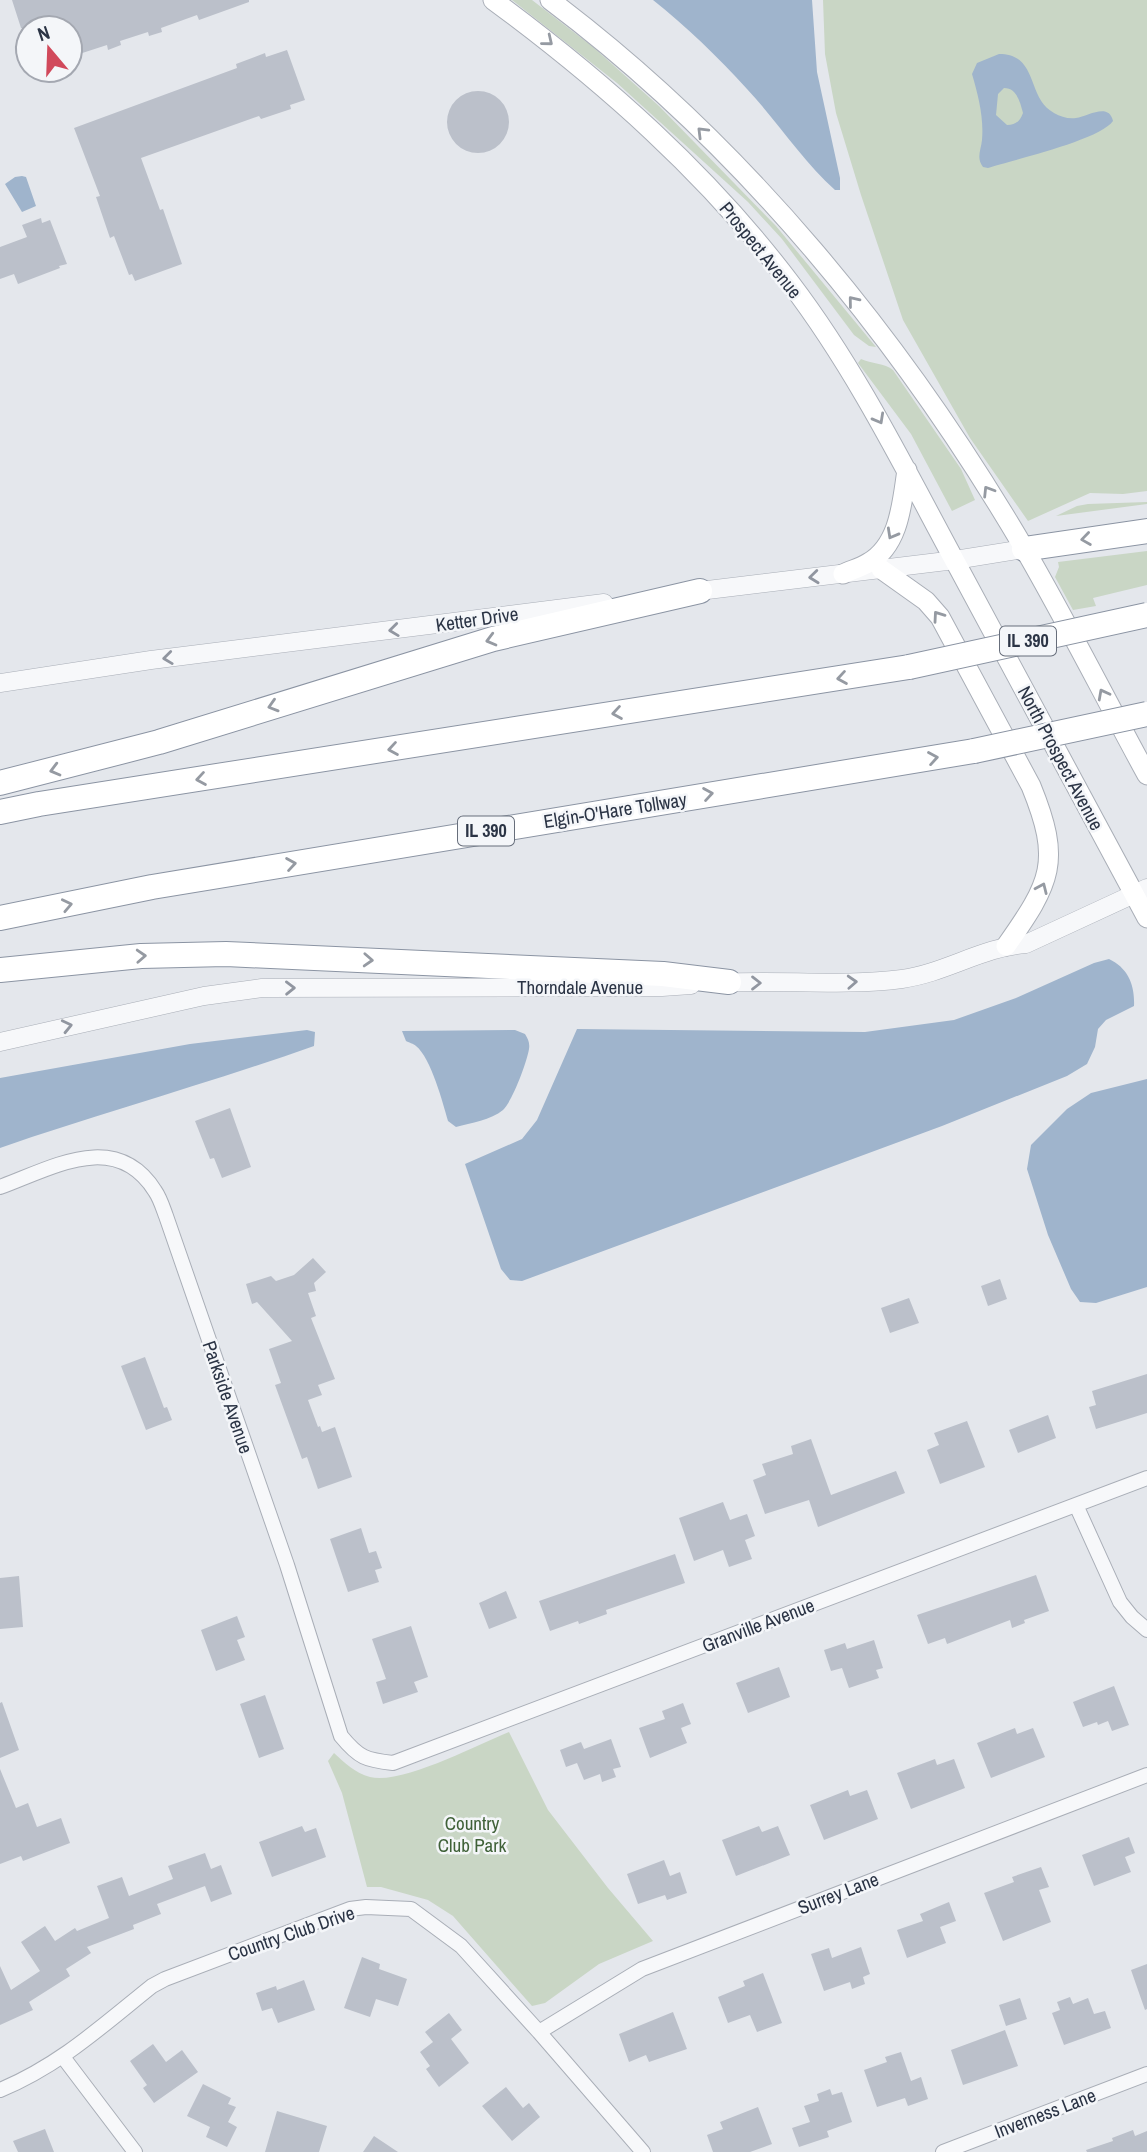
<svg xmlns="http://www.w3.org/2000/svg" width="1147" height="2152" viewBox="0 0 1147 2152" font-family="'Archivo Narrow',sans-serif">
	<style>
		.green { fill: #c9d6c5 }
		.water { fill: #9fb4cc; fill-rule: evenodd }
		.building { fill: #bbc0ca }
		.lines { fill: none; stroke-linecap: round; stroke-linejoin: round }
		.minor-casing { stroke: #a9aeb7; stroke-width: 16 }
		.tertiary-casing { stroke: #a9aeb7; stroke-width: 19 }
		.secondary-casing { stroke: #a9aeb7; stroke-width: 21 }
		.motorway-casing { stroke: #8b94a3; stroke-width: 26 }
		.minor { stroke: #f7f8fa; stroke-width: 14 }
		.tertiary { stroke: #f7f8fa; stroke-width: 18 }
		.secondary { stroke: #fff; stroke-width: 19 }
		.motorway { stroke: #fff; stroke-width: 24 }
		.motorway-bridge-casing { stroke: #8b94a3; stroke-width: 26; stroke-linecap: butt }
		.motorway-bridge { stroke: #fff; stroke-width: 24 }
		.oneway { stroke: #959aa2 }
		.oneway2 { stroke: #9196a0 }
		.labels { text-anchor: middle; stroke-width: 5; stroke-linejoin: round; paint-order: stroke }
		.shield { fill: #f4f6f9; stroke: #676e7b; stroke-width: 2 }
		.shield-label { font-size: 18px; font-weight: bold; fill: #2b3445 }
		.street-label { font-size: 19px; fill: #2b3445; stroke: #f4f6f9 }
		.park-label { font-size: 19px; fill: #3f6138; stroke: #f4f6f9 }
	</style>
	<rect width="100%" height="100%" fill="#e4e7ec"/>
	<path class="green" d="M512,0H532L593,47L659,106L776,226L876,347L869,346L854,335L782,239L748,202L617,83Z
		M823,0H1147V491L1123,494L1090,493L1028,521L970,438L903,320L861,195L836,113L825,54Z
		M861,359C871,364 885,363 893,370L961,469L975,500L952,511L911,434L858,363Z
		M1147,502V504L1056,516L1077,506L1088,504Z
		M1147,551V585L1093,598L1096,606L1073,610L1055,577L1059,567L1058,562Z
		M509,1732L548,1810L608,1888L653,1941L599,1964L545,2003L532,2006L453,1916L428,1900L381,1887H367L342,1793L328,1761L334,1753C345,1763 355,1773 370,1777C402,1785 476,1745 509,1732Z"/>
	<path class="water" d="M653,0H812L817,72L840,178V190H835C802,160 777,121 747,89C718,57 686,26 653,0Z
		M999,54C1039,54 1026,98 1054,113C1061,117 1068,119 1076,118C1088,116 1109,102 1113,121C1100,140 1013,160 988,168L983,167C976,158 981,150 982,140C984,117 978,95 972,74L977,63ZM1004,88C1017,88 1020,102 1023,113C1020,121 1016,125 1007,125L996,115L998,94Z
		M22,176L26,177L36,206L22,212L5,184L15,177Z
		M1109,959C1128,968 1135,985 1134,1006L1106,1020L1098,1029L1095,1047L1087,1064L1067,1076L942,1126L522,1281L510,1280L501,1269L465,1164L522,1139L537,1120L577,1029L865,1032L954,1020L1016,998L1094,963Z
		M307,1030L315,1032L314,1046C210,1083 104,1112 0,1148V1078L190,1044Z
		M515,1030L525,1034C528,1039 530,1043 529,1049C527,1062 512,1102 503,1110C491,1120 471,1123 456,1127L448,1121C443,1103 431,1058 416,1046C414,1044 408,1042 406,1041L402,1031Z
		M1147,1079V1287L1096,1303L1080,1302L1071,1289L1048,1235L1027,1169L1031,1145L1067,1109L1091,1093Z"/>
	<path class="building" d="M12,0H249V2L199,20L197,15L161,28L162,32L149,36L148,32L120,41L121,45L108,50L107,45L70,57V28H21Z
		M287,50L305,100L290,105L291,109L261,119L259,116L141,158L160,210L163,209L182,264L135,281L132,274L129,275L114,236L110,238L96,197L100,196L74,128L237,68L236,64L265,53L266,57Z
		M447 122a31 31 0 1 1 62 0a31 31 0 1 1-62 0Z
		M41,218L42,223L50,220L67,264L59,266L60,268L18,284L14,274L0,279V247L27,237L22,225Z
		M230,1108L251,1167L222,1178L214,1158L210,1159L195,1121Z
		M313,1258L326,1272L314,1283L316,1291L308,1293L316,1316L311,1318L335,1379L318,1385L322,1395L308,1400L318,1427L320,1426L322,1432L335,1427L352,1477L318,1489L307,1457L302,1459L275,1385L281,1383L269,1349L292,1341L257,1302L252,1304L246,1284L271,1276L276,1281L294,1275Z
		M1000,1279L1007,1299L988,1306L981,1286Z
		M909,1298L919,1323L890,1333L881,1308Z
		M145,1357L164,1408L167,1407L172,1420L146,1430L121,1366Z
		M1147,1374V1413L1096,1429L1089,1407L1096,1405L1092,1391Z
		M1048,1415L1056,1438L1018,1453L1009,1430Z
		M967,1421L985,1467L940,1484L927,1450L939,1445L934,1433Z
		M811,1439L831,1495L896,1471L905,1493L818,1527L809,1500L765,1514L753,1480L766,1475L762,1464L793,1454L791,1446Z
		M723,1502L730,1520L747,1514L755,1536L745,1540L752,1559L729,1567L723,1550L694,1561L679,1518Z
		M361,1528L369,1553L376,1551L382,1568L375,1570L379,1582L348,1592L330,1539Z
		M675,1554L685,1583L606,1610L607,1614L579,1624L578,1621L550,1631L539,1601Z
		M1036,1575L1049,1611L1024,1620L1025,1623L1012,1628L1010,1620L947,1644L945,1638L928,1644L917,1615Z
		M19,1576L23,1627L0,1629V1578Z
		M506,1591L517,1618L489,1629L479,1603Z
		M237,1616L245,1637L237,1640L245,1660L216,1671L201,1630Z
		M411,1626L428,1677L414,1682L418,1692L383,1704L376,1682L386,1679L372,1639Z
		M874,1640L883,1668L876,1670L879,1678L849,1688L842,1668L831,1671L824,1650L845,1643L847,1649Z
		M779,1667L790,1697L748,1713L736,1683Z
		M1114,1686L1129,1725L1112,1731L1108,1721L1098,1725L1097,1722L1083,1727L1073,1702Z
		M265,1695L284,1749L259,1758L240,1704Z
		M2,1702L19,1750L0,1758V1703Z
		M683,1703L691,1724L681,1728L687,1743L650,1758L639,1728L665,1719L662,1711Z
		M1015,1728L1017,1734L1033,1728L1045,1757L991,1778L977,1743Z
		M611,1739L621,1767L613,1769L616,1777L602,1782L600,1774L584,1780L577,1763L566,1767L560,1750L581,1742L584,1749Z
		M935,1759L937,1765L954,1759L965,1788L911,1809L897,1773Z
		M0,1769L16,1808L28,1803L37,1827L61,1818L70,1843L23,1861L21,1856L0,1864Z
		M848,1790L850,1796L867,1790L878,1819L824,1840L810,1805Z
		M302,1826L305,1832L316,1828L326,1857L272,1877L259,1842Z
		M759,1826L762,1832L778,1826L790,1855L736,1876L722,1840Z
		M1129,1837L1135,1853L1125,1857L1131,1872L1094,1886L1082,1855Z
		M205,1853L211,1869L221,1865L232,1894L211,1902L205,1886L157,1904L161,1914L133,1925L134,1929L87,1947L91,1953L66,1969L70,1976L29,2002L33,2010L0,2025V1966L11,1990L40,1971L21,1942L45,1926L55,1941L75,1928L77,1931L109,1918L97,1886L122,1877L129,1896L173,1879L168,1866Z
		M664,1860L670,1876L680,1872L687,1893L667,1900L665,1895L638,1904L627,1874Z
		M1041,1867L1049,1887L1039,1890L1051,1922L1003,1941L984,1893L1014,1882L1012,1877Z
		M949,1902L956,1921L940,1927L946,1943L907,1958L897,1930L923,1921L920,1914Z
		M861,1947L870,1974L863,1977L865,1984L852,1989L850,1982L824,1991L811,1954L829,1948L832,1958Z
		M362,1957L380,1964L379,1969L407,1979L398,2006L376,1999L370,2017L344,2008Z
		M1147,1964V2009L1145,2010L1131,1970Z
		M763,1973L782,2023L757,2032L750,2015L728,2023L718,1997L745,1986L743,1981Z
		M304,1980L315,2010L278,2023L272,2008L262,2011L256,1993L276,1986L277,1990Z
		M1070,1997L1073,2004L1088,1998L1094,2014L1105,2011L1111,2028L1064,2045L1052,2013L1060,2010L1057,2002Z
		M1020,1998L1027,2019L1006,2026L999,2005Z
		M673,2012L687,2049L649,2062L646,2055L629,2062L619,2034Z
		M449,2013L462,2030L451,2039L469,2063L439,2087L426,2069L430,2066L420,2052L433,2042L425,2032Z
		M1005,2030L1018,2066L963,2085L951,2050Z
		M153,2044L166,2062L182,2050L198,2072L154,2103L143,2088L147,2085L130,2061Z
		M901,2052L911,2081L921,2077L928,2099L908,2106L905,2098L877,2107L864,2070L887,2062L885,2057Z
		M203,2084L231,2098L228,2104L236,2107L228,2122L237,2127L227,2147L206,2137L210,2127L187,2116Z
		M506,2087L523,2108L529,2103L540,2117L512,2141L482,2106Z
		M830,2089L832,2095L842,2092L852,2122L827,2131L829,2137L799,2147L792,2128L810,2122L804,2106L819,2101L817,2094Z
		M758,2107L772,2144L750,2152H713L707,2135L723,2129L720,2122Z
		M277,2111L327,2126L319,2152H265Z
		M45,2129L54,2152H18L13,2141Z
		M1133,2130L1135,2136L1147,2131V2152H1087L1086,2150L1113,2141L1112,2138Z
		M374,2136L398,2152H363Z"/>
	<g class="lines">
		<g class="minor-casing">
			<path id="minor" d="M0,1187C52,1168 116,1129 155,1191C160,1198 163,1208 166,1216L287,1565L341,1736C359,1758 366,1760 393,1763L1147,1478
				M1076,1505L1120,1602L1132,1617L1147,1630
				M539,2032L642,1969L1147,1775
				M63,2057L135,2152
				M0,2090C60,2065 102,2026 152,1986L165,1979L350,1909L366,1907L411,1909L461,1946L539,2032L643,2152
				M943,2152L1147,2074"/>
		</g>
		<g class="tertiary-casing">
			<path id="tertiary" d="M691,592L955,560L1024,549
				M0,683L151,660L604,603
				M719,983C780,979 841,987 902,979C945,973 983,947 1026,944L1147,888
				M0,1042L204,996L262,988L662,987L691,985"/>
		</g>
		<g class="secondary-casing">
			<path id="secondary" d="M493,0C604,82 708,174 791,284C857,371 905,469 957,565C1020,683 1084,800 1147,918
				M550,0C743,145 902,340 1024,548C1067,622 1106,700 1147,775
				M881,569L926,601L940,617L1031,786C1062,862 1051,882 1006,946
				M843,574C851,570 860,568 868,563C900,545 902,502 907,470"/>
		</g>
		<g class="motorway-casing">
			<path id="motorway" d="M1024,549L1147,531
				M0,783L159,742L493,639L700,591
				M0,812L39,804L909,667
				M0,918L152,887L974,751
				M0,970L141,956L226,954L663,974L729,982"/>
		</g>
		<use href="#minor" class="minor"/>
		<use href="#tertiary" class="tertiary"/>
		<use href="#secondary" class="secondary"/>
		<use href="#motorway" class="motorway"/>
		<g class="motorway-bridge-casing">
			<path id="motorway-bridge" d="M909,667L1147,615
				M974,751L1147,714"/>
		</g>
		<use href="#motorway-bridge" class="motorway-bridge"/>
	</g>
	<defs><path id="oneway-chevron" d="M-2-3.5L2.5 0L-2 3.5" fill="none" stroke-width="1.6" stroke-linecap="round" stroke-linejoin="round" transform="scale(1.75)"/></defs>
	<g class="oneway">
		<use href="#oneway-chevron" transform="translate(548 41) rotate(39)"/>
		<use href="#oneway-chevron" transform="translate(702 132) rotate(-135)"/>
		<use href="#oneway-chevron" transform="translate(853 301) rotate(-129)"/>
		<use href="#oneway-chevron" transform="translate(879 419) rotate(61)"/>
		<use href="#oneway-chevron" transform="translate(988 491) rotate(-122)"/>
		<use href="#oneway-chevron" transform="translate(892 534) rotate(119)"/>
		<use href="#oneway-chevron" transform="translate(1086 539) rotate(172)"/>
		<use href="#oneway-chevron" transform="translate(938 616) rotate(-125)"/>
		<use href="#oneway-chevron" transform="translate(491 640) rotate(165)"/>
		<use href="#oneway-chevron" transform="translate(842 678) rotate(171)"/>
		<use href="#oneway-chevron" transform="translate(1103 694) rotate(-118)"/>
		<use href="#oneway-chevron" transform="translate(273 706) rotate(163)"/>
		<use href="#oneway-chevron" transform="translate(617 713) rotate(171)"/>
		<use href="#oneway-chevron" transform="translate(393 749) rotate(171)"/>
		<use href="#oneway-chevron" transform="translate(933 758) rotate(-10)"/>
		<use href="#oneway-chevron" transform="translate(55 770) rotate(165)"/>
		<use href="#oneway-chevron" transform="translate(201 779) rotate(171)"/>
		<use href="#oneway-chevron" transform="translate(708 794) rotate(-9)"/>
		<use href="#oneway-chevron" transform="translate(291 864) rotate(-9)"/>
		<use href="#oneway-chevron" transform="translate(1042 888) rotate(-66)"/>
		<use href="#oneway-chevron" transform="translate(67 905) rotate(-12)"/>
		<use href="#oneway-chevron" transform="translate(141 956) rotate(-3)"/>
		<use href="#oneway-chevron" transform="translate(368 960) rotate(3)"/>
	</g>
	<g class="oneway2">
		<use href="#oneway-chevron" transform="translate(814 577) rotate(174)"/>
		<use href="#oneway-chevron" transform="translate(394 630) rotate(173)"/>
		<use href="#oneway-chevron" transform="translate(168 658) rotate(173)"/>
		<use href="#oneway-chevron" transform="translate(852 982) rotate(-3)"/>
		<use href="#oneway-chevron" transform="translate(756 983)"/>
		<use href="#oneway-chevron" transform="translate(290 988) rotate(-1)"/>
		<use href="#oneway-chevron" transform="translate(67 1026) rotate(-13)"/>
	</g>
	<g class="labels">
		<g class="shield">
			<rect x="1000" y="626.5" width="56" height="29" rx="5"/>
			<rect x="458" y="816.5" width="56" height="29" rx="5"/>
		</g>
		<g class="shield-label">
			<text x="1028" y="647">IL 390</text>
			<text x="486" y="837">IL 390</text>
		</g>
		<g class="street-label">
			<text transform="translate(761 250) rotate(51)" y="7">Prospect Avenue</text>
			<text transform="translate(477 619) rotate(-8)" y="7">Ketter Drive</text>
			<text transform="translate(1061 758) rotate(62)" y="7">North Prospect Avenue</text>
			<text transform="translate(615 810) rotate(-9)" y="7">Elgin-O'Hare Tollway</text>
			<text x="580" y="994">Thorndale Avenue</text>
			<text transform="translate(228 1397) rotate(71)" y="7">Parkside Avenue</text>
			<text transform="translate(758 1625) rotate(-21)" y="7">Granville Avenue</text>
			<text transform="translate(838 1893) rotate(-21)" y="7">Surrey Lane</text>
			<text transform="translate(291 1933) rotate(-19)" y="7">Country Club Drive</text>
			<text transform="translate(1045 2113) rotate(-21)" y="7">Inverness Lane</text>
		</g>
		<g class="park-label">
			<text x="472" y="1830">Country<tspan x="472" dy="22">Club Park</tspan></text>
		</g>
	</g>
	<g transform="translate(49 49) rotate(341)"><circle r="33" fill="#f4f6f9" stroke="#a4a8b1" stroke-width="2"/>
	<path d="M0-5L12 26L0 18L-12 26Z" fill="#d1495b"/>
	<text y="-10" font-size="19" font-weight="bold" text-anchor="middle" fill="#2b3445">N</text>
	</g>
</svg>
